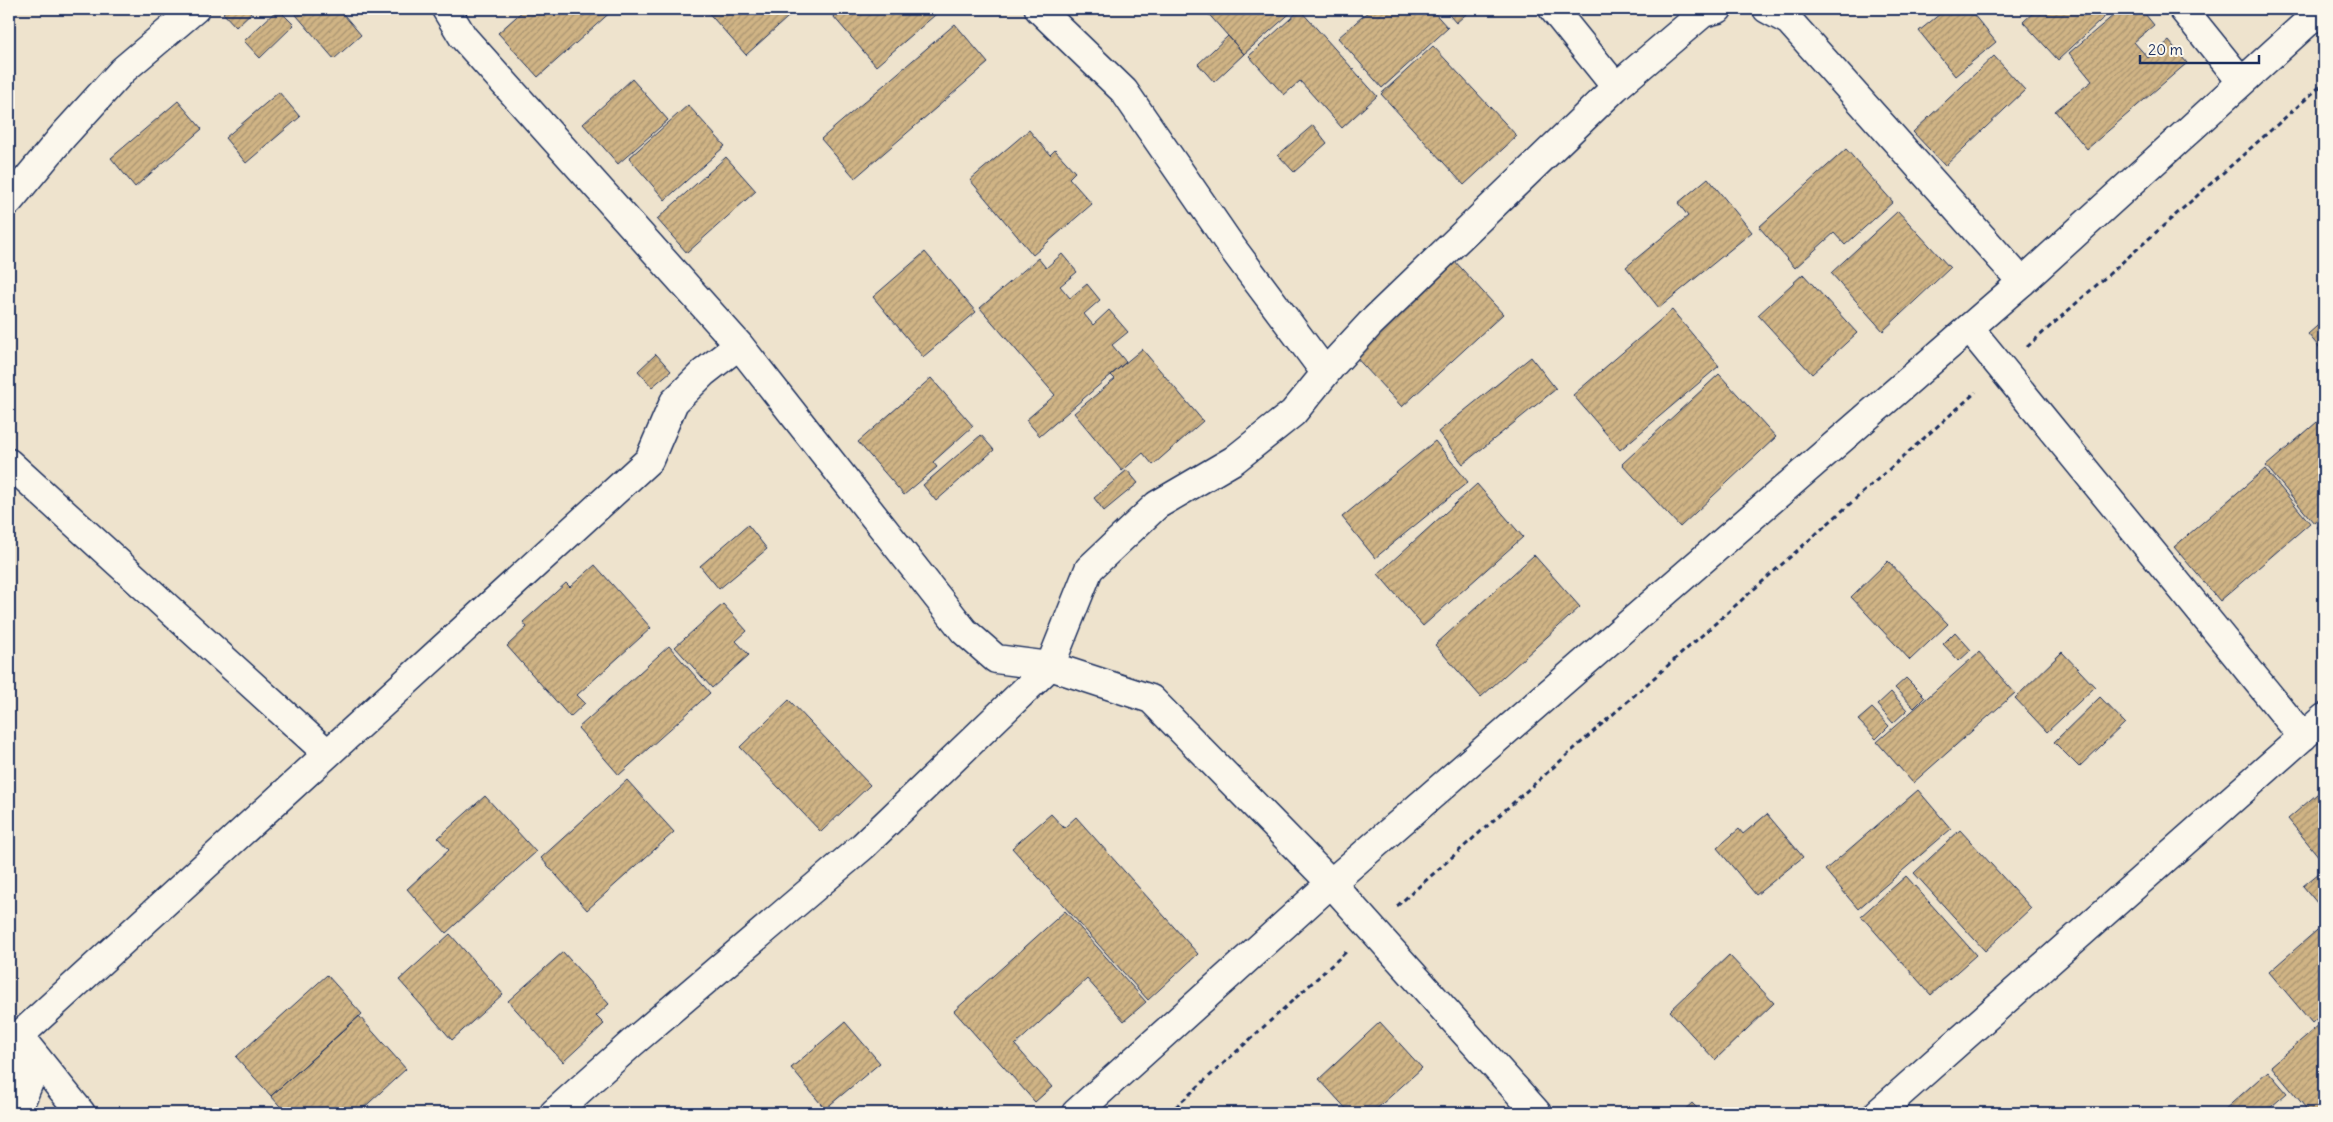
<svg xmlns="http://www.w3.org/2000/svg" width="2333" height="1122" viewBox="0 0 2333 1122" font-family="Delius,sans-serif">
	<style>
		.building { fill: url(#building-hatch); stroke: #1b2f5e }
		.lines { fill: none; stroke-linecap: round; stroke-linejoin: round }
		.minor-casing { stroke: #1b2f5e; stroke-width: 31 }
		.tertiary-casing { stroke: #1b2f5e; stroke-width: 31 }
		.path { stroke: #1b2f5e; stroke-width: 3; stroke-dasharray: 5 4; stroke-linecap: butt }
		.minor { stroke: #fbf7ec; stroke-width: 28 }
		.tertiary { stroke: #fbf7ec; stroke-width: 28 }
	</style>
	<defs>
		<pattern id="building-hatch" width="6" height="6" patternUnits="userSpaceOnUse" patternTransform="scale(1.25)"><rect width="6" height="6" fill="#d0b485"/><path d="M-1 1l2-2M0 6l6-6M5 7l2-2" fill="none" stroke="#a89370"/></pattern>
	</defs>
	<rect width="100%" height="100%" fill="#eee3cd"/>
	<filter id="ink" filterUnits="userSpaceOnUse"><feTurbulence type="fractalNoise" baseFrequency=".02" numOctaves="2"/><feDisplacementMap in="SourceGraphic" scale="10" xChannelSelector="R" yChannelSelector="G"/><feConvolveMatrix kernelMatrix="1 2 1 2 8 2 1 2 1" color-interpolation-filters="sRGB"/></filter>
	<g filter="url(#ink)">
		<path class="building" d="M228,9H255L236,27L223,13Z
			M278,9L294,25L260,58L244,41Z
			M291,9H339L361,35L334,59Z
			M525,9H614L538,77L498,33Z
			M705,9H797L746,55Z
			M827,9H942L876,66Z
			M1204,9H1295L1244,54Z
			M1371,9H1431L1448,28L1382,88L1338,38Z
			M1444,9H1472L1456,23Z
			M1946,9H1969L1996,42L1955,76L1919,31Z
			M2037,9H2113L2058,60L2023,22Z
			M2121,9H2141L2154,25L2134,42L2148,58L2169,41L2187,63L2087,149L2055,111L2092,81L2069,53Z
			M1300,10L1377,96L1342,128L1300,81L1284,95L1249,56Z
			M955,24L988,63L855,178L821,139Z
			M1228,36L1244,54L1214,82L1198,64Z
			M1433,46L1517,136L1464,185L1381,94Z
			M1994,56L2025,90L1945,166L1913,132Z
			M632,79L668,120L618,164L583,124Z
			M279,92L300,117L246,163L225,138Z
			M178,101L202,129L135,187L111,158Z
			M688,105L725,146L665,200L629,158Z
			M1313,125L1327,143L1294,172L1278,155Z
			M1029,130L1050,155L1055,150L1075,172L1069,178L1092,204L1033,255L970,180Z
			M1846,149L1893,202L1845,245L1834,233L1795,268L1759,227Z
			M726,157L756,191L687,253L657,219Z
			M1708,178L1752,232L1659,308L1626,267L1688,216L1678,203Z
			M1898,211L1950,268L1883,331L1831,273Z
			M925,252L976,312L923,357L873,297Z
			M1062,254L1077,272L1060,286L1070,298L1087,284L1100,300L1084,314L1093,325L1109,310L1128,332L1112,345L1126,362L1040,436L1026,420L1055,395L980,308L1038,258L1046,268Z
			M1452,258L1503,314L1402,407L1351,352Z
			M1803,274L1857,333L1812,374L1758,315Z
			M1672,310L1719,366L1620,450L1573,395Z
			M2324,320V353L2308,334Z
			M1142,349L1203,421L1153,465L1143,453L1122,471L1074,413L1115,379L1111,375Z
			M656,354L671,371L652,387L638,371Z
			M1531,357L1556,389L1463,464L1438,432Z
			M1719,374L1776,437L1680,527L1622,464Z
			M931,378L973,426L933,462L937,467L904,495L858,442Z
			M2324,416V515L2314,523L2266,466Z
			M981,435L994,450L936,501L923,485Z
			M1435,441L1468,482L1375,558L1342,517Z
			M2265,469L2310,523L2220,601L2174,547Z
			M1127,470L1138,483L1104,511L1094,498Z
			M1477,484L1523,537L1423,626L1378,574Z
			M2324,521V536L2317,527Z
			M748,525L767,549L719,589L700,566Z
			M1534,555L1580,607L1481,697L1435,645Z
			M1888,561L1948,624L1910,660L1851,597Z
			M595,565L651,628L577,695L585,703L570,717L507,646L527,627L523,622L566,583L570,587Z
			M723,604L747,631L736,641L749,655L712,688L675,647Z
			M1955,632L1971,650L1959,661L1943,644Z
			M669,646L710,693L619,775L578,728Z
			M1979,652L2015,693L1913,783L1877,742Z
			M2062,652L2095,687L2047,732L2015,698Z
			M1906,678L1925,697L1914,708L1895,688Z
			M1891,692L1907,710L1893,723L1877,705Z
			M2100,697L2125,723L2079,767L2054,742Z
			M789,700L870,785L821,832L740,747Z
			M1872,708L1889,726L1876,739L1858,720Z
			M627,780L674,832L587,910L541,858Z
			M2324,788V863L2288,819Z
			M1918,790L1951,829L1858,909L1825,870Z
			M485,796L536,852L446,933L407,889L449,850L438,838Z
			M1051,814L1064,828L1076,817L1198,954L1148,1000L1012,848Z
			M1767,814L1803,857L1756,895L1717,848L1739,829L1743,834Z
			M1960,830L2031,908L1985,951L1914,873Z
			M2324,869V899L2318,904L2303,886Z
			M1906,876L1976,955L1931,995L1861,916Z
			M1065,911L1146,1002L1124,1021L1087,979L1015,1045L1052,1087L1035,1102L954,1011Z
			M2324,924V1012L2312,1023L2269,972Z
			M450,934L503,994L452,1040L399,980Z
			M563,952L609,1004L596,1016L604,1024L563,1062L508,1001Z
			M1729,955L1774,1003L1715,1060L1670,1011Z
			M327,975L362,1014L271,1096L236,1057Z
			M359,1016L406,1069L358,1113H286L271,1096Z
			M845,1022L880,1063L825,1109L791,1068Z
			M1380,1022L1422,1068L1372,1113H1350L1319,1079Z
			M2320,1024L2324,1029V1109L2320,1113H2310L2271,1066Z
			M2268,1071L2287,1093L2264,1113H2225L2223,1111Z
			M1692,1103L1702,1113H1681Z
			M2289,1107L2294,1113H2282Z"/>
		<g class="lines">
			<g class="minor-casing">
				<path id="minor" d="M446,9L463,37L739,345L964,631L996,659L1050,666L1151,699L1331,883L1537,1113
					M1039,9L1124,91L1233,249L1325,372
					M1553,9L1616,87
					M1767,9L1789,21L2022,282
					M2183,9L2241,81
					M9,201L63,136L123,70L195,9
					M1969,328L2303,737
					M9,463L327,753
					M16,1113L29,1082L21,1043
					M81,1113L19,1036L649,460L674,402L703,373L739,345
					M554,1113L632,1043L863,846L1050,666L1089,569L1157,505L1234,460L1293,413L1333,364L1370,324L1616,87L1703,13L1718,9
					M1878,1113L2324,718"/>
			</g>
			<g class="tertiary-casing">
				<path id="tertiary" d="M1076,1113L1331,883L2022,282L2322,9"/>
			</g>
			<path class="path" d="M2027,347L2324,83
				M1397,906L1976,392
				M1169,1113L1346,952"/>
			<use href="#minor" class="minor"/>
			<use href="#tertiary" class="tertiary"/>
		</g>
	</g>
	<rect width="2333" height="1122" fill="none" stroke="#fbf7ec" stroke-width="30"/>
	<rect x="15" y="15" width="2303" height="1092" fill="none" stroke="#1b2f5e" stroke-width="2" filter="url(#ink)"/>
	<path d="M2140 55v8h119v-8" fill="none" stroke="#1b2f5e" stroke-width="2.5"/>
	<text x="2148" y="55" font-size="15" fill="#1b2f5e" stroke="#fbf7ec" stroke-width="4" paint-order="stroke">20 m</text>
</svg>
